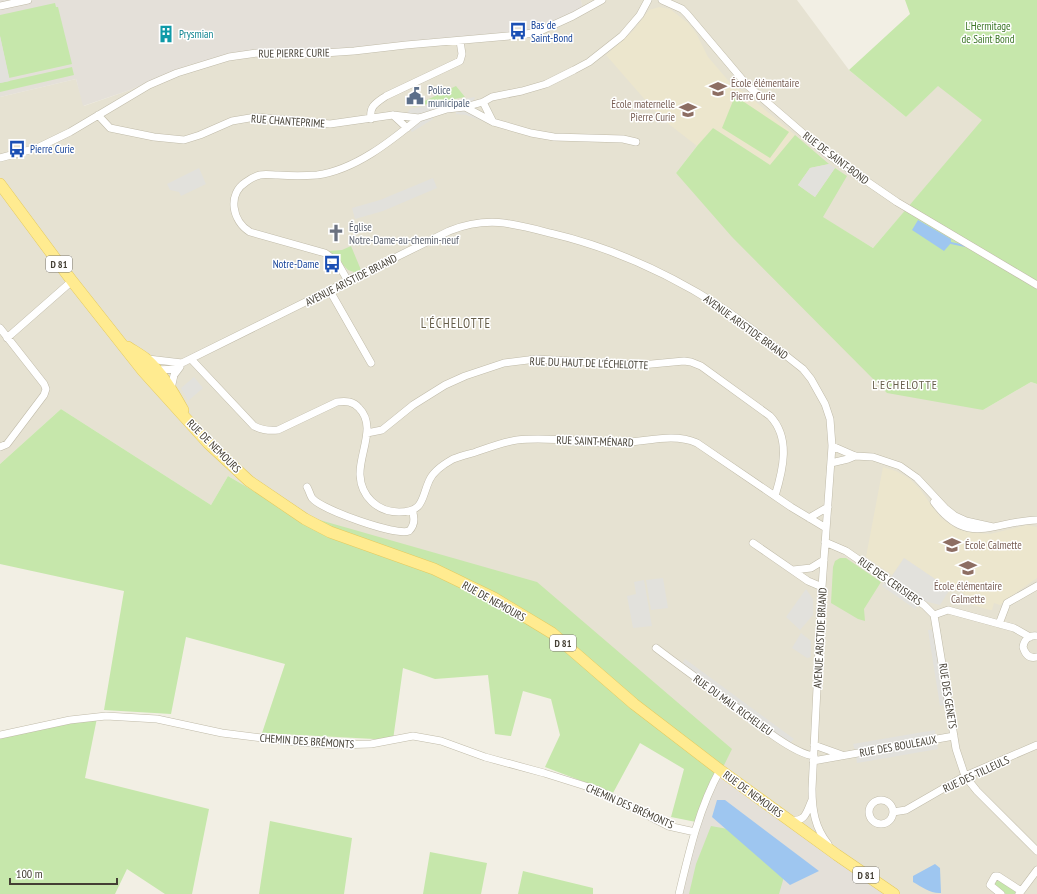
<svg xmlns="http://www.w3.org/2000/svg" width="1037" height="894" viewBox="0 0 1037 894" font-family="'PT Sans Narrow',sans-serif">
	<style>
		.residential { fill: #e6e2d2 }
		.industrial { fill: #e4e0d9 }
		.education { fill: #ece6cd }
		.green { fill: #c6e7ab }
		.parking { fill: #e2e1dc }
		.water { fill: #9ec6f0 }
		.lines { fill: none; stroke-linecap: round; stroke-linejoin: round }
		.stream { stroke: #9ec6f0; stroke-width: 2 }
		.street-casing { stroke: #c0bba9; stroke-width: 8 }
		.primary-casing { stroke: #e4ca5f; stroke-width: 12 }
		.street { stroke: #fff; stroke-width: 7 }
		.primary { stroke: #ffeb90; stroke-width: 11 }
		.labels { text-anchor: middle; stroke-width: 3; stroke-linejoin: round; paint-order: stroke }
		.shield { fill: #fff; stroke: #7c7971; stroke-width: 1 }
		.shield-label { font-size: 10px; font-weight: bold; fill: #443f34 }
		.transit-label { font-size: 11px; fill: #164399; stroke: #fff; text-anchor: start }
		.park-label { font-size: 11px; fill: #3c7627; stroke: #fff }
		.culture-label { font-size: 11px; fill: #0d838f; stroke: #fff; text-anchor: start }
		.street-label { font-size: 11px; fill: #443f34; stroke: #fff }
		.education-label { font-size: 11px; fill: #785e54; stroke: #fff; text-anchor: start }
		.service-label { font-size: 11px; fill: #4e5e75; stroke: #fff; text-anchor: start }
		.worship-label { font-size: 11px; fill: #5b616d; stroke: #fff; text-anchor: start }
		.neighbourhood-label { font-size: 12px; letter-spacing: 1px; fill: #675f4b; stroke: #fff }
		.quarter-label { font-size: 13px; letter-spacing: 1px; fill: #675f4b; stroke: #fff }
	</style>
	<rect width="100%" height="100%" fill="#f2efe4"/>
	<path class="residential" d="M581,0H797L849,70L906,117L938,85L983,120L873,248L822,217L713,128L697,146L676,173L983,410L1031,382L1037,384V894H886L288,511L228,476L211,505L61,409L0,464V97L76,79L84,106L130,90L189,65L244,51L359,49L582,12Z"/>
	<path class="industrial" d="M0,0H581L583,12L536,33L359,49L244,51L189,65L130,90L83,106L76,79L0,97Z
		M719,775L886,894H679L696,822Z"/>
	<path class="education" d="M659,7L670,9L688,23L696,33L708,57L732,85L744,92L795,135L770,165L713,128L697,146L661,118L606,55L634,30L649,10Z
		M883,467L896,471L910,479L920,489L934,509L941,518L957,529L967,532L990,534L1027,525L1037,527V578L1007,599L1000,605L994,603L992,610H990L972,605L971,602L964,599L965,594L946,582L942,584L904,558L892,575L866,557Z"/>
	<path class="green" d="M905,0H1037V384L1031,382L983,410L887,393L732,237L676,173L697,146L713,128L770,165L795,135L829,164L810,168L798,185L815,197L835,168L847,176L823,217L873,248L982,120L938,86L906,117L849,70L910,14Z
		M55,3L56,7H58L72,64L9,78L0,36V15Z
		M72,67L74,75L0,92V83Z
		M456,86L465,97L412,107Z
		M735,96L789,132L770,158L722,128Z
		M351,246L361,270L354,272L348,270L329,251L342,250Z
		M61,409L211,505L228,476L288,511L537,582L732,749L696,822L671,817L684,769L640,743L613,793L545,767L560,735L551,699L523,691L511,736L495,734L488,675L435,679L403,668L393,740L262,733L285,664L186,637L171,714L104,710L124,591L0,564V464Z
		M840,558H846L881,582L864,609L865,621L858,619L831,603L833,567L835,561Z
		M97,718L85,778L209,809L192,894H165L127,869L115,894H0V738L58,725Z
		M270,821L352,838L344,894H259Z
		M711,826L739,831L786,870L779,894H689L696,864Z
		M430,852L487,863L481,894H423Z
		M523,871L593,888V894H518Z
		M998,879L1016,892L1015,894H1006L993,885Z"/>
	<path class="parking" d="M0,36L10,81L0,83Z
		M475,97L473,102L466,107L486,119L485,122L466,115L456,114V108L431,114L433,119L412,132L408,127L419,118L405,116L410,109Z
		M829,164L835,168L815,197L798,185L810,168Z
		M199,168L206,184L181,196L179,192L170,190L167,184Z
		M433,178L437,188L383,211L355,219L352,208L380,200Z
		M194,377L203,388L188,401L181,388Z
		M904,558L950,589L940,605L924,601L891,578Z
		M663,578L668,608L651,610L646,580Z
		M887,579L920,602L915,609L882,586Z
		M644,580L652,626L633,628L627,596L636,594L634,582Z
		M806,589L813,599V615L800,630L786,617Z
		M937,629L949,704L940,706L928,630Z
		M801,633L811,641V657L807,658L792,648Z
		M685,659L794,739L790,743L680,667Z
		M935,730L936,737L855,750L853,744Z
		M937,743L938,749L857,763L856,756Z"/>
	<path class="water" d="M918,220L951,239V243L944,251L912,230Z
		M717,800H725L819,871L790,885L712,817Z
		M935,864L940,868L941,893C931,894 922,887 913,882V876Z"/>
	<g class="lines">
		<path class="stream" d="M951,243L965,246"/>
		<g class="street-casing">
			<path id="street" d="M662,0L682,9L687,14L747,85L827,154L897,202L1037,285
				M0,6L28,0
				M483,102L493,122
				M465,107L493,122L531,133L554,137L623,139L636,142
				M98,115L110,128L154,137L184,140L200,135L232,121L256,117L330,124L393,115L419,118L447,109L465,107L483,102L492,97L522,91L546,84L574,70L589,62L622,36L640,15L648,0
				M393,115L407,128
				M371,119C369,106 376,103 386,96L460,61L462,54L460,41
				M0,158L37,148L70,132L149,85L177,73L229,57L257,53L309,54L354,51L406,45L520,35L538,32L573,16L602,0
				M348,281L337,262L325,253L250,232C232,221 227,194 246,182C250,179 255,176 260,175C265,174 272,175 278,175C291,176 304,176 317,175C355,170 391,141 419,118
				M330,291L371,363
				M0,328L44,384L46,389L44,395L7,444L0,447
				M7,338L72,281
				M148,359L182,363L449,231C487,216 512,223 550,233C610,247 668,273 721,307C750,326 776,348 803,369L811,379L825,404L830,419L832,446L822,587L812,789C812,810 815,828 828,844
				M191,359L254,426C262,430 269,431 278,430L337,402C346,401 353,401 359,408C377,426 359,453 360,475C361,496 377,512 399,512C424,512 421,499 429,481C433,471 444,464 453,459C460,456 469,454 476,452C490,447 503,442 517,440C550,436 584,443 617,443C643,443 672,432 697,443L791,507L826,528
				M155,370L178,369
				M171,389L174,375L180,367
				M367,433L382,430L413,405L445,385L465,376L504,363L536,359L641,365L684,361L691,362L701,366L770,416C791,438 783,470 775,496
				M832,446L855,456L873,457L900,466L917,478L945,508L955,516L966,521L993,527
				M831,463L848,459L855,456
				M307,487C309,490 310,495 312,498C322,510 396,536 409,531C415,525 415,518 412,510
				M934,502C968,548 993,521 1037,520
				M809,518L828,507
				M825,542L846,551L924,605L934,615L948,610L1014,628L1030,637
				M753,543L808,581L822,587
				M793,570L811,568L824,560
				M934,615L956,749L965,776L977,791L1037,851
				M999,624L1007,603L1037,586
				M1037,636C1029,635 1024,640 1023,647C1025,654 1029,659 1037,657
				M656,648C681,667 706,685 731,703C750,718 791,753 814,756
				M0,735L70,720L106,716L157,719L222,733L286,741L336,745L371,744L413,736L441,741L485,757L544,773L598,790L668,826L695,832
				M814,745L842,755
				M813,761L954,736
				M869 812a12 12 0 1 1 24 0a12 12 0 1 1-24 0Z
				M893,812L906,810L965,776L1037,745
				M790,820C806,822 806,813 812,800
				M679,894C689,852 699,808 720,770
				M1001,894L990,885L995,876H998L1021,891
				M1019,894L1037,870"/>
		</g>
		<g class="primary-casing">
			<path id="primary" d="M0,184L72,281L143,371L208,443L249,481L305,519L330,532L434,569L494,598L552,633L634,704L720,770L837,855L894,894
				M128,347C134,351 141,355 146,359C162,373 173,392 183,410"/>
		</g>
		<use href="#street" class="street"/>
		<use href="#primary" class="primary"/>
	</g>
	<defs>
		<g id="bus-bare" transform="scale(1.38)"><path d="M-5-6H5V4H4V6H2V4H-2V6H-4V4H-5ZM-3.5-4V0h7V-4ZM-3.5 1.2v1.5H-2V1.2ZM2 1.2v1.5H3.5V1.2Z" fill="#1a4fb4" stroke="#fff" stroke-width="2.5" paint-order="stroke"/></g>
		<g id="building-bare" transform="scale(1.38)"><path d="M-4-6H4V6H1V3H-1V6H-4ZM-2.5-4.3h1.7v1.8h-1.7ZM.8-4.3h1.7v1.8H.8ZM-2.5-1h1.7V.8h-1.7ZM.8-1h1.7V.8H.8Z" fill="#0f9aa8" stroke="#fff" stroke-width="2.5" paint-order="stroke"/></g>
		<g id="school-bare" transform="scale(1.38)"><path d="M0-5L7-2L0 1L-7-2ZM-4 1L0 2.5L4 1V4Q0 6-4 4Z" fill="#8d6e63" stroke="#fff" stroke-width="2.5" paint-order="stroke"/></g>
		<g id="civic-bare" transform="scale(1.38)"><path d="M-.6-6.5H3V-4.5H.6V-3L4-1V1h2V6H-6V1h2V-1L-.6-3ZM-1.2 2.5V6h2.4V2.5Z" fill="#5c6f8a" stroke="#fff" stroke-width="2.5" paint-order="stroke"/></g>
		<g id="church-bare" transform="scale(1.38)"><path d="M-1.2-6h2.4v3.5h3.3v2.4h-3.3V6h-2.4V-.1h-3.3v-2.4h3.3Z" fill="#6b7280" stroke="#fff" stroke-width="2.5" paint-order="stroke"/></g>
	</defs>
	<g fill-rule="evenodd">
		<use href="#bus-bare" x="518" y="31"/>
		<use href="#building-bare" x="166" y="34"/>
		<use href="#school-bare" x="718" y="89"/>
		<use href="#civic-bare" x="415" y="96"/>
		<use href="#school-bare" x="688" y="110"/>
		<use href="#bus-bare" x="17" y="149"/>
		<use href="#church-bare" x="336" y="233"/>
		<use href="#bus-bare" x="332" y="264"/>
		<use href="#school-bare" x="952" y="545"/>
		<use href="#school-bare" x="968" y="568"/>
	</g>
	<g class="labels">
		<g class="shield">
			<rect x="46" y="256" width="26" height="16" rx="3"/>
			<rect x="550" y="635" width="26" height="16" rx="3"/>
			<rect x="853" y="867" width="26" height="16" rx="3"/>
		</g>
		<g class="shield-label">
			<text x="59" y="268">D 81</text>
			<text x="563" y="647">D 81</text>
			<text x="866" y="879">D 81</text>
		</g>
		<g class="transit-label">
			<text x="531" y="29">Bas de<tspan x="531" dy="13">Saint-Bond</tspan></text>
			<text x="30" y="153">Pierre Curie</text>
			<text x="319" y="268" text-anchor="end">Notre-Dame</text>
		</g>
		<g class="park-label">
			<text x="988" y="30">L'Hermitage<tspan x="988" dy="13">de Saint Bond</tspan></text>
		</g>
		<g class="culture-label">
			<text x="179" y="38">Prysmian</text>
		</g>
		<g class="street-label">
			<text transform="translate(294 53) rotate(-1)" y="4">RUE PIERRE CURIE</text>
			<text transform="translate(288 121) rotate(4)" y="4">RUE CHANTEPRIME</text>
			<text transform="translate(836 158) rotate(37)" y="4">RUE DE SAINT-BOND</text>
			<text transform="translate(351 280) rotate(-27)" y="4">AVENUE ARISTIDE BRIAND</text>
			<text transform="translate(746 327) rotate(36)" y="4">AVENUE ARISTIDE BRIAND</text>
			<text transform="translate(589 363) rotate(2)" y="4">RUE DU HAUT DE L'ÉCHELOTTE</text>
			<text transform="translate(595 441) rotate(2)" y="4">RUE SAINT-MÉNARD</text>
			<text transform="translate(214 446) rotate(45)" y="4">RUE DE NEMOURS</text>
			<text transform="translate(890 581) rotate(35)" y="4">RUE DES CERISIERS</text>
			<text transform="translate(494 601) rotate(29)" y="4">RUE DE NEMOURS</text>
			<text transform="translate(820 638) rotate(-87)" y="4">AVENUE ARISTIDE BRIAND</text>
			<text transform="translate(948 696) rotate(81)" y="4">RUE DES GENETS</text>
			<text transform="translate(733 705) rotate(36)" y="4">RUE DU MAIL RICHELIEU</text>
			<text transform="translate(307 741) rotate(4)" y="4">CHEMIN DES BRÉMONTS</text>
			<text transform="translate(898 746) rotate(-10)" y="4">RUE DES BOULEAUX</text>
			<text transform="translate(976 774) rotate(-25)" y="4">RUE DES TILLEULS</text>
			<text transform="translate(753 794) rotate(36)" y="4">RUE DE NEMOURS</text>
			<text transform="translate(630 806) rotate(24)" y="4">CHEMIN DES BRÉMONTS</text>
		</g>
		<g class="education-label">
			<text x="731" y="87">École élémentaire<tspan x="731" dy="13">Pierre Curie</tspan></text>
			<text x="675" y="108" text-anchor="end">École maternelle<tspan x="675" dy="13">Pierre Curie</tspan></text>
			<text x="965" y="549">École Calmette</text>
			<text x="968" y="590" text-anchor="middle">École élémentaire<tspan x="968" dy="13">Calmette</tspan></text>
		</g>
		<g class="service-label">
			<text x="428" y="94">Police<tspan x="428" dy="13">municipale</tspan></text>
		</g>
		<g class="worship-label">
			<text x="349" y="231">Église<tspan x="349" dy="13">Notre-Dame-au-chemin-neuf</tspan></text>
		</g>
		<g class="neighbourhood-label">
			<text x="905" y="389">L'ECHELOTTE</text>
		</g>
		<g class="quarter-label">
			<text x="456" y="328">L'ÉCHELOTTE</text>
		</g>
	</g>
	<path d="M10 878v6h107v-6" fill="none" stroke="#443f34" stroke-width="2"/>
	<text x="16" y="878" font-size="12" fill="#443f34" stroke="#ffffff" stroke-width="3" paint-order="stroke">100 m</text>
</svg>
